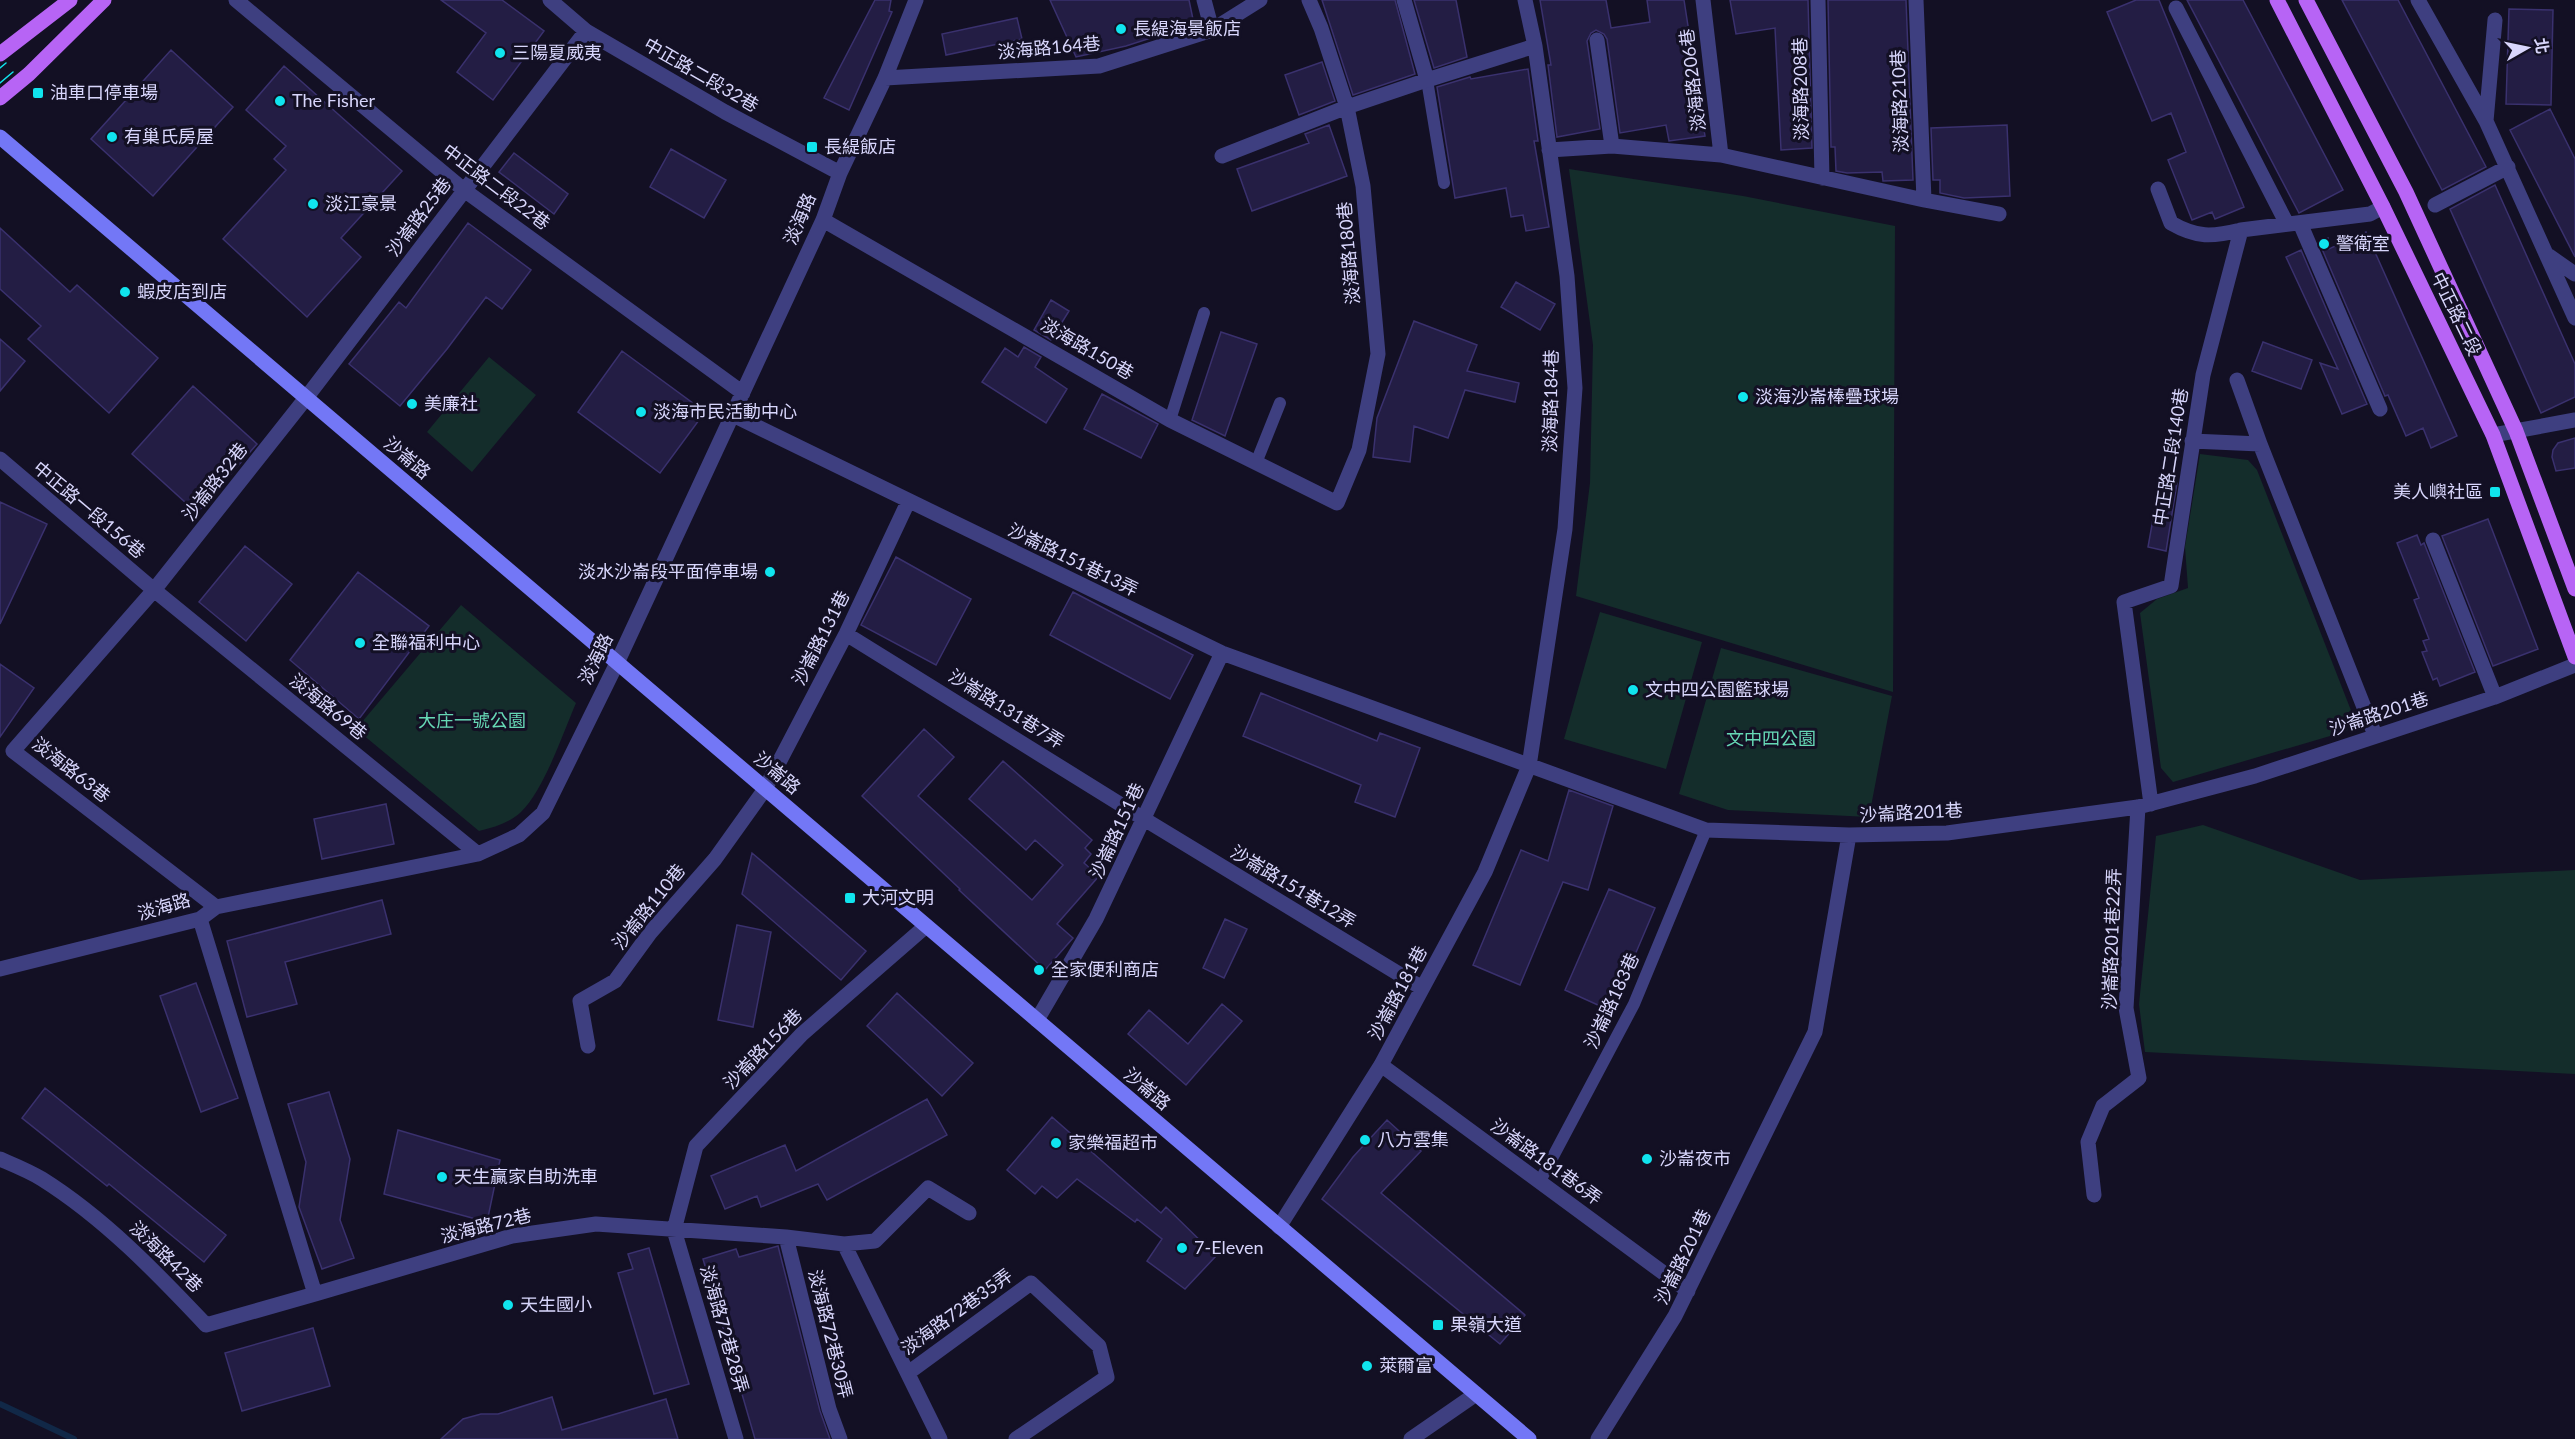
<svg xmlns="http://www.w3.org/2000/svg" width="2575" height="1439" viewBox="0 0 2575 1439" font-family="Lato,'Noto Sans TC',sans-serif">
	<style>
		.green { fill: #142d2b }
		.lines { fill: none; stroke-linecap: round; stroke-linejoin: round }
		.stream { stroke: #112847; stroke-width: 6 }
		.building { fill: #231d44; stroke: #3a316e; stroke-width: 1.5 }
		.lane { stroke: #3e3f80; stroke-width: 12 }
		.street { stroke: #3e3f80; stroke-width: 15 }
		.secondary { stroke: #7377f6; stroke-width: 15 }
		.primary { stroke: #b764f5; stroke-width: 15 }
		.tram { stroke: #10e4ee; stroke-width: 1.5 }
		.poi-dot { fill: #10e4ee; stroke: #131024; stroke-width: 2 }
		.labels { text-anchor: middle; stroke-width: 6; stroke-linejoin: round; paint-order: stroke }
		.poi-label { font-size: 18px; fill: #d8d6fc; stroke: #131024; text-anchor: start }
		.street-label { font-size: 18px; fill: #d8d6fc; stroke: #131024 }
		.park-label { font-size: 18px; fill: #66d8b5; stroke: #131024 }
	</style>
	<rect width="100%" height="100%" fill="#131024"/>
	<path class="green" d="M1569,169L1743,196L1895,226L1893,692L1576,596L1590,483L1593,345Z
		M489,357L536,395L472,472L427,432Z
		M2200,454L2248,460L2257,470L2352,713L2347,731L2173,782L2161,768L2140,613L2157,599L2188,588L2185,547Z
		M461,605L576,703C563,733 544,790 521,812C509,823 495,827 479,831L356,729Z
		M1600,612L1702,642L1666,769L1564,739Z
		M1721,648L1892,696L1869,817L1728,810L1679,794Z
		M2203,825L2360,880L2575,870V1074L2145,1052L2139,1004L2156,836Z"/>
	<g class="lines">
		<path class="stream" d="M0,1404L74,1439"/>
	</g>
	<path class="building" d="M441,0H502L544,31L493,100L457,72L486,33Z
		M875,0H891L889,11L892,12L849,110L824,98Z
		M1050,0H1189L1194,24L1126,46L1076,57Z
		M1322,0H1395L1415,74L1353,95Z
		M1414,0H1456L1467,57L1434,68Z
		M1540,0H1606L1611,28L1650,22L1647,0H1684L1705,136L1669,141L1666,125L1620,133L1607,39L1604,34L1596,30L1591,33L1587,41L1600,129L1557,137L1548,65H1551Z
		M1730,0H1808L1812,148L1781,150L1775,28L1736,34Z
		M1828,0H1906L1913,180L1883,181L1882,172L1847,173L1836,171L1835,147H1831Z
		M2136,0H2159L2244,207L2215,219L2212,212L2192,220L2168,160L2186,152L2171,113L2152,121L2107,12Z
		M2187,0H2243L2343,190L2299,213Z
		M2342,0H2398L2486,167L2442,190Z
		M2509,9L2553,10L2551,105L2506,104Z
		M1017,18L1022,39L946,55L942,34Z
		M171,50L233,107L153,196L91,139Z
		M1322,62L1335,101L1299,115L1285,75Z
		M284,66L402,171L341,238L361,257L307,317L223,239L286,170L274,159L286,146L246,110Z
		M1528,69L1538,141H1534L1549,227L1526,231L1523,215L1511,217L1506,188L1455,198L1437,87L1470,77L1471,79Z
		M2550,109L2575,159V257L2510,130Z
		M1329,125L1347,176L1252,211L1237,169L1309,143L1305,134Z
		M2007,125L2010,196L1964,198L1940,193V180H1933L1931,128Z
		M671,149L726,180L704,218L650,187Z
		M514,153L568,194L554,214L499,172Z
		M2495,185L2575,364V397L2541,413L2450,209Z
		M468,223L531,270L502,309L486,297L447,349L400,406L349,364L399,302L406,308Z
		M0,228L70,292L77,285L158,358L109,413L28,339L41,326L0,289Z
		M2366,232L2457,436L2431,448L2423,428L2406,436L2388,395L2385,396L2319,242L2328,238L2329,249Z
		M2301,250L2367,404L2342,414L2320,363L2338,369L2286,257Z
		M1516,282L1555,304L1540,330L1501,307Z
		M1051,300L1069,311L1051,340L1034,330Z
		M1414,321L1477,345L1467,371L1519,383L1515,402L1465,390L1448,438L1414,426L1410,462L1373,457L1377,418Z
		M1221,332L1257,344L1225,436L1192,420Z
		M0,339L25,361L0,391Z
		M2263,342L2312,360L2301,389L2252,371Z
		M1024,347L1041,357L1035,367L1067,389L1046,423L982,382L1005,348L1018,357Z
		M622,351L705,412L660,473L578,412Z
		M193,386L257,444L197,513L132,454Z
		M1102,394L1158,424L1141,458L1084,429Z
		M2575,438V468L2556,471L2552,457L2553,450L2558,443Z
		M2160,480L2177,483L2166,551L2148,547Z
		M0,502L47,524L0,624Z
		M2488,519L2538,649L2493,666L2442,536Z
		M2417,535L2421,545L2424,543L2475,672L2440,686L2437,678L2433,680L2422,652L2427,651L2423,641L2429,639L2414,600L2419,598L2397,543Z
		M245,546L292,584L246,641L199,602Z
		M896,557L971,599L936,665L861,625Z
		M358,572L429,626L359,719L290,660Z
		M1073,592L1193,655L1170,699L1050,635Z
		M0,664L34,688L0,737Z
		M1261,693L1377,741L1380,733L1420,748L1395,817L1355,802L1361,785L1243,736Z
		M924,729L954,757L918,796L1032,900L1063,865L1035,840L1026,850L969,799L1003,761L1092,840L1085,848L1091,854L1084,863L1099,876L1057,924L1073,938L1045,970L959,890L960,889L862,796Z
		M1569,790L1613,806L1588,890L1563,882L1520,985L1473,965L1521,850L1548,861Z
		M386,804L394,844L322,859L314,819Z
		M752,853L866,951L841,980L742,894Z
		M1609,889L1655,908L1611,1011L1565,990Z
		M382,900L391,934L285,962L297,1004L247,1017L227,941Z
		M1225,919L1247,929L1224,978L1203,968Z
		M737,925L771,932L753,1027L718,1020Z
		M196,983L238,1098L201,1112L160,996Z
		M897,993L973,1063L942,1096L867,1026Z
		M1222,1004L1242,1021L1186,1085L1128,1034L1149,1010L1188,1044Z
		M45,1088L226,1235L204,1262L109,1184L107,1186L22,1118Z
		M329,1092L350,1159L340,1220L354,1258L322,1269L299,1207L306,1162L288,1104Z
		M927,1099L947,1135L827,1200L818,1184L761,1207L757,1196L725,1209L711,1176L785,1145L796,1171Z
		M1052,1117L1161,1213L1166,1207L1216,1256L1185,1289L1147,1261L1162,1239L1137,1219L1135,1222L1077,1179L1057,1198L1042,1186L1035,1194L1007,1170Z
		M1387,1120L1421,1151L1381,1193L1525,1315L1500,1344L1322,1199L1353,1157Z
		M398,1130L500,1160L487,1222L384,1194Z
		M778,1246L820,1411L830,1439H755L703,1259L736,1249L739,1257Z
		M649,1248L689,1384L654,1394L618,1273L633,1269L628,1254Z
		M313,1328L330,1386L242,1411L225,1353Z
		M552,1397L562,1430L666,1399L678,1439H441L463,1419L481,1414H498Z"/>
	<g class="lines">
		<path class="lane" d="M1427,80L1444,183
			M1170,420L1204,313
			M1256,463L1280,403
			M1540,1181L1634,1004L1706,830"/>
		<path class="street" d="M236,0L464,190L743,393
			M550,0L586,31L725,112L840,173
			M1204,0L1212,30L1260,0
			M1404,0L1427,80L1535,46
			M1703,0L1721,155
			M1818,0L1822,178
			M1916,0L1924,200
			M2418,0L2486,121L2575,318
			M2176,8L2287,224
			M1597,40L1612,146
			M885,78L1099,66L1212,30
			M2486,121L2495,20
			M1549,150L1612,146L1721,155L1924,200L1999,214
			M1222,156L1347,107L1427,80
			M2158,189L2171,223C2197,238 2212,237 2241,230
			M2435,205L2508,167
			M823,220L1170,420L1337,503L1359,450L1378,354L1363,186L1347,107L1321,28L1309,0
			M2300,223L2380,409
			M2549,256L2575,274
			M2237,380L2260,444L2375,735
			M733,415L1222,653L1706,830L1849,835L1947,833L2138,807L2255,776L2495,697L2575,665
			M2493,435L2575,420
			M2192,441L2260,444
			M0,459L154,590L478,854
			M2433,540L2495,697
			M846,634L1144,819L1422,988
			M2151,804L2124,602L2171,586L2203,375L2241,230L2370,214L2383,207
			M216,907L13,751L154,590L306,398L586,31
			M200,919L315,1294L512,1236L596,1224L786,1237L844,1244L940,1439
			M0,969L200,919L216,907L478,854L519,835L543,813L617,663L823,220L840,173L885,78L916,0
			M1037,1020L1096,919L1222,653
			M588,1046L580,1001L615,981L650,933L715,859L765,789L846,634L908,502
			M1381,1065L1688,1291
			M0,1159C14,1165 29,1171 42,1179C104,1218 156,1272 206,1325L315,1294
			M2094,1195L2088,1142L2103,1106L2139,1078L2126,1008L2138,807
			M1279,1227L1381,1065L1485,872L1529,766L1565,529L1575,388L1567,276L1535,46L1525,0
			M786,1237L829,1409L840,1439
			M844,1244L875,1241L928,1188L969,1213
			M908,1373L1031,1283L1099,1346L1107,1377L1016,1439
			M736,1439L674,1230L696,1146L802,1034L926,926
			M1411,1439L1476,1394
			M1598,1439L1675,1316L1815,1032L1849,835"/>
		<path class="secondary" d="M0,137L1529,1439"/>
		<path class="primary" d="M2277,0L2383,207L2493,435L2575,657
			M2306,0L2406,192L2516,431L2575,589
			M0,54L70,0
			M0,98L29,74L104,0"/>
		<path class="tram" d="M0,68L6,63
			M0,83L13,72"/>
	</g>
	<g class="poi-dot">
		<circle cx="1121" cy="29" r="6"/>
		<circle cx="500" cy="53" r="6"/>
		<rect x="32" y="87" width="12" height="12" rx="3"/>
		<circle cx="280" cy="101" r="6"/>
		<circle cx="112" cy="137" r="6"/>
		<rect x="806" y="141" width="12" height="12" rx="3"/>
		<circle cx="313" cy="204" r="6"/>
		<circle cx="2324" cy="244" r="6"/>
		<circle cx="125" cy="292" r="6"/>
		<circle cx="1743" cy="397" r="6"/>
		<circle cx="412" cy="404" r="6"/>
		<circle cx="641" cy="412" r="6"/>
		<rect x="2489" y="486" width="12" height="12" rx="3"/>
		<circle cx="770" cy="572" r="6"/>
		<circle cx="360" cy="643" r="6"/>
		<circle cx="1633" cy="690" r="6"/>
		<rect x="844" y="892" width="12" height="12" rx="3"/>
		<circle cx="1039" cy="970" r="6"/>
		<circle cx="1365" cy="1140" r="6"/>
		<circle cx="1056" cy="1143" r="6"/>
		<circle cx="1647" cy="1159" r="6"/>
		<circle cx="442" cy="1177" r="6"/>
		<circle cx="1182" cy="1248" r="6"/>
		<circle cx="508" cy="1305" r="6"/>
		<rect x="1432" y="1319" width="12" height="12" rx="3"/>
		<circle cx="1367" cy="1366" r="6"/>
	</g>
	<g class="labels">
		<g class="poi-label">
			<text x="1133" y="35">長緹海景飯店</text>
			<text x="512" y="59">三陽夏威夷</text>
			<text x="50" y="99">油車口停車場</text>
			<text x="292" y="107">The Fisher</text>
			<text x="124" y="143">有巢氏房屋</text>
			<text x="824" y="153">長緹飯店</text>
			<text x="325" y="210">淡江豪景</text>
			<text x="2336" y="250">警衛室</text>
			<text x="137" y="298">蝦皮店到店</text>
			<text x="1755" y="403">淡海沙崙棒疊球場</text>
			<text x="424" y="410">美廉社</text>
			<text x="653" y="418">淡海市民活動中心</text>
			<text x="2483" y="498" text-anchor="end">美人嶼社區</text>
			<text x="758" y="578" text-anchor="end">淡水沙崙段平面停車場</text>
			<text x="372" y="649">全聯福利中心</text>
			<text x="1645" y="696">文中四公園籃球場</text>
			<text x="862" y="904">大河文明</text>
			<text x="1051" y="976">全家便利商店</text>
			<text x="1377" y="1146">八方雲集</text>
			<text x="1068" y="1149">家樂福超市</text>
			<text x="1659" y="1165">沙崙夜市</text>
			<text x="454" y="1183">天生贏家自助洗車</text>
			<text x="1194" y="1254">7-Eleven</text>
			<text x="520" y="1311">天生國小</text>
			<text x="1450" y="1331">果嶺大道</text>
			<text x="1379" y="1372">萊爾富</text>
		</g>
		<g class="street-label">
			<text transform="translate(1049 48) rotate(-5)" y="6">淡海路164巷</text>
			<text transform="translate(701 75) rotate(30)" y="6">中正路二段32巷</text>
			<text transform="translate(1693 80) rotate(-97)" y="6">淡海路206巷</text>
			<text transform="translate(1801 89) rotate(-91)" y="6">淡海路208巷</text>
			<text transform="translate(1900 101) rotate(-92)" y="6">淡海路210巷</text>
			<text transform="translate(496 187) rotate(37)" y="6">中正路二段22巷</text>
			<text transform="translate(419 217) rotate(-53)" y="6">沙崙路25巷</text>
			<text transform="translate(800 219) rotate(-67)" y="6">淡海路</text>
			<text transform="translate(1349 253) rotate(-95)" y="6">淡海路180巷</text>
			<text transform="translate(2456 314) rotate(64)" y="6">中正路二段</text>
			<text transform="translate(1087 349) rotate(30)" y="6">淡海路150巷</text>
			<text transform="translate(1551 401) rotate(-89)" y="6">淡海路184巷</text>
			<text transform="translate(2171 457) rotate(-81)" y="6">中正路二段140巷</text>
			<text transform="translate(407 458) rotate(40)" y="6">沙崙路</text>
			<text transform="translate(215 482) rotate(-52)" y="6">沙崙路32巷</text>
			<text transform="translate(89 510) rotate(40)" y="6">中正路一段156巷</text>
			<text transform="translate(1073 560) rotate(26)" y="6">沙崙路151巷13弄</text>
			<text transform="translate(821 638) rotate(-63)" y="6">沙崙路131巷</text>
			<text transform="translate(596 659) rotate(-64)" y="6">淡海路</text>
			<text transform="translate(328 707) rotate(39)" y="6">淡海路69巷</text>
			<text transform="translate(1006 709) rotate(32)" y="6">沙崙路131巷7弄</text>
			<text transform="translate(2379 714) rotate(-18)" y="6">沙崙路201巷</text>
			<text transform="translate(71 770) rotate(38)" y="6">淡海路63巷</text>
			<text transform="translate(777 773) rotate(40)" y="6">沙崙路</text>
			<text transform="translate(1911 813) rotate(-3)" y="6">沙崙路201巷</text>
			<text transform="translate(1117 831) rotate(-65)" y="6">沙崙路151巷</text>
			<text transform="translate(1293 887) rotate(31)" y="6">沙崙路151巷12弄</text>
			<text transform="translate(164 907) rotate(-16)" y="6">淡海路</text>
			<text transform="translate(649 907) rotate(-51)" y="6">沙崙路110巷</text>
			<text transform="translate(2112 939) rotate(-88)" y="6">沙崙路201巷22弄</text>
			<text transform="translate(1398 993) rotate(-62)" y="6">沙崙路181巷</text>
			<text transform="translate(1612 1001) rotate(-65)" y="6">沙崙路183巷</text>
			<text transform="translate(763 1049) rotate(-46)" y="6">沙崙路156巷</text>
			<text transform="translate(1147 1089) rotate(40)" y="6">沙崙路</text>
			<text transform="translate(1546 1162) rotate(36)" y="6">沙崙路181巷6弄</text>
			<text transform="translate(486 1226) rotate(-14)" y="6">淡海路72巷</text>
			<text transform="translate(166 1257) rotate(44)" y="6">淡海路42巷</text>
			<text transform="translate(1683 1257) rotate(-64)" y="6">沙崙路201巷</text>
			<text transform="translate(957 1312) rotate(-36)" y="6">淡海路72巷35弄</text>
			<text transform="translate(724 1329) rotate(74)" y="6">淡海路72巷28弄</text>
			<text transform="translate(830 1334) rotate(76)" y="6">淡海路72巷30弄</text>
		</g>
		<g class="park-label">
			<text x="472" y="727">大庄一號公園</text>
			<text x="1771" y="745">文中四公園</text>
		</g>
	</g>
	<g transform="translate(2527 48) rotate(81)" stroke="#131024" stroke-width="4.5" paint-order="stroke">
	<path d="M0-4.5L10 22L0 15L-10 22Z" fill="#d8d6fc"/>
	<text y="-9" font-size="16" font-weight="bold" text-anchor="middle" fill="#d8d6fc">北</text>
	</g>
</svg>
